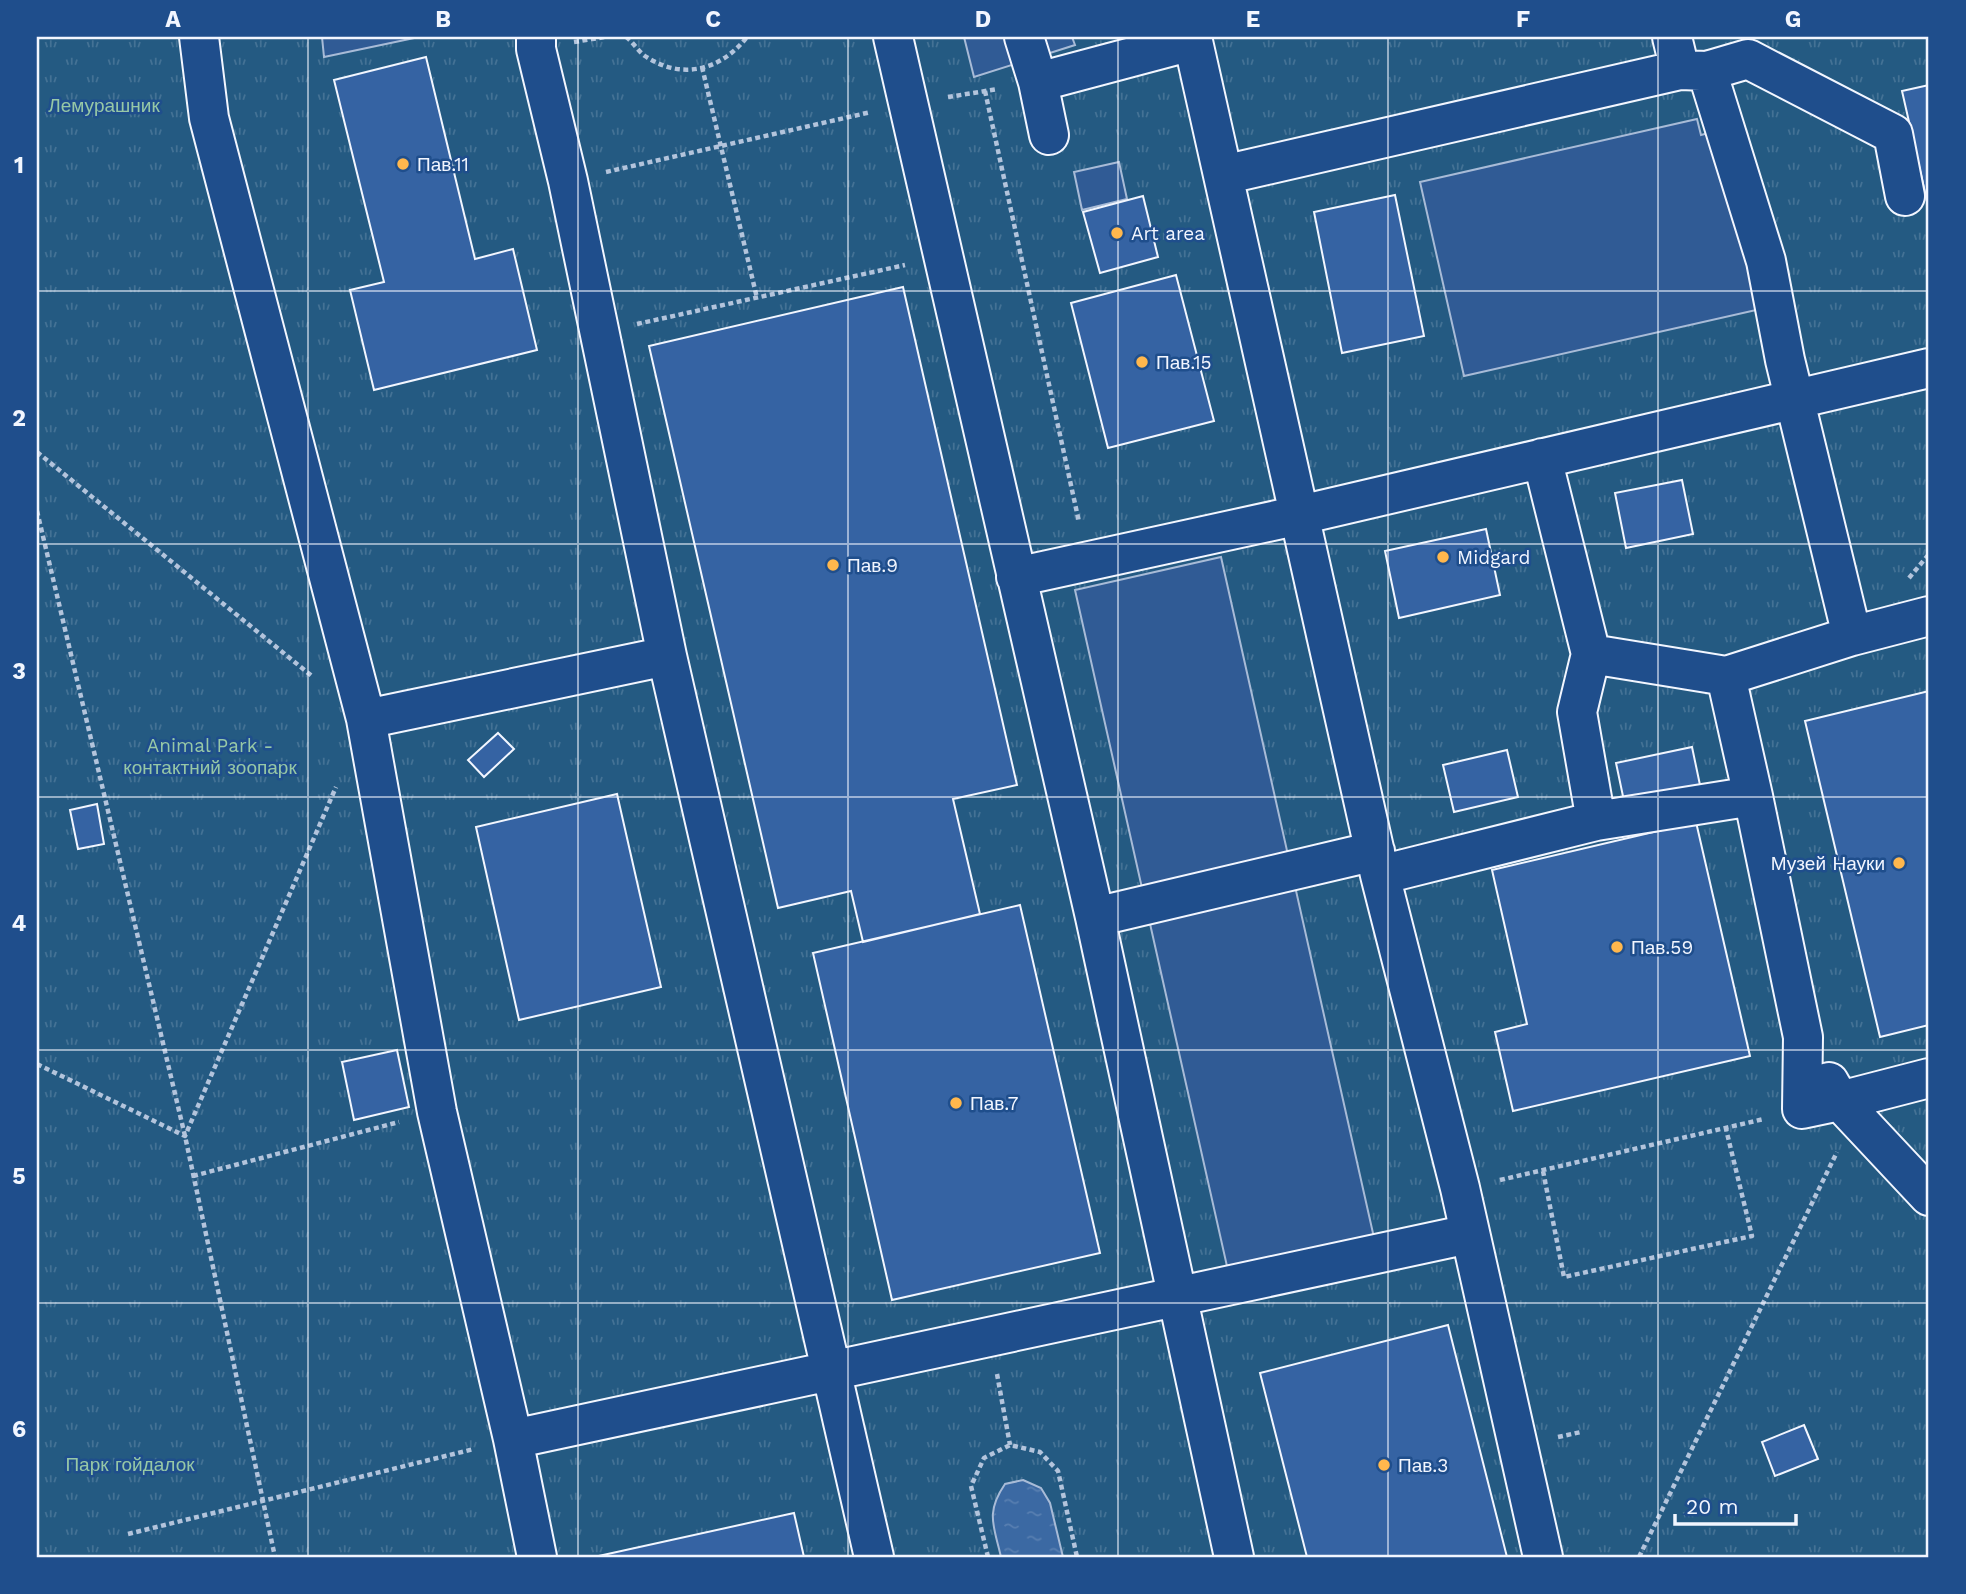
<svg xmlns="http://www.w3.org/2000/svg" width="1966" height="1594" viewBox="0 0 1966 1594" font-family="'Work Sans',sans-serif">
	<style>
		.park { fill: url(#park-tufts); stroke: #a8bbd7; stroke-width: 2 }
		.parking { fill: #305b95; stroke: #a8bbd7; stroke-width: 2 }
		.water { fill: url(#water-ripples); stroke: #a8bbd7; stroke-width: 2 }
		.building { fill: #3563a3; stroke: #f2f6ff; stroke-width: 2 }
		.lines { fill: none; stroke-linecap: round; stroke-linejoin: round }
		.minor-casing { stroke: #f2f6ff; stroke-width: 42 }
		.path { stroke: #b3c4dc; stroke-width: 4.5; stroke-dasharray: 5 3.5; stroke-linecap: butt }
		.minor { stroke: #1f4e8c; stroke-width: 38 }
		.grid { fill: none; stroke: #f2f6ff; stroke-width: 2; stroke-opacity: 0.55 }
		.poi-dot { fill: #ffb74d; stroke: #1f4e8c; stroke-width: 2.5 }
		.labels { text-anchor: middle; stroke-width: 5; stroke-linejoin: round; paint-order: stroke }
		.park-label { font-size: 19px; fill: #97c8a6; stroke: #1f4e8c }
		.poi-label { font-size: 19px; fill: #f2f6ff; stroke: #1f4e8c; text-anchor: start }
		.neatline { fill: none; stroke: #f2f6ff; stroke-width: 2.5 }
		.grid-label { font-size: 23px; text-anchor: middle; font-weight: bold; fill: #f2f6ff }
	</style>
	<defs>
		<pattern id="park-tufts" width="24" height="20" patternUnits="userSpaceOnUse" patternTransform="scale(1.75)"><rect width="24" height="20" fill="#245a82"/><path d="M3 7l-1-3M5 7V3M7 7l1-3M15 17l-1-3M17 17v-4M19 17l1-3" fill="none" stroke="#447295"/></pattern>
		<pattern id="water-ripples" width="26" height="14" patternUnits="userSpaceOnUse" patternTransform="scale(1.75)"><rect width="26" height="14" fill="#3b69a3"/><path d="M2 4q2-2 4 0t4 0M15 11q2-2 4 0t4 0" fill="none" stroke="#587fb1"/></pattern>
	</defs>
	<rect width="100%" height="100%" fill="#1f4e8c"/>
	<path class="park" d="M37,37H1929V1557H37Z"/>
	<path class="parking" d="M322,37H419L324,57Z
		M964,37H1072L1075,45L974,77Z
		M1697,119L1701,135L1724,129L1765,308L1464,376L1420,182Z
		M1119,162L1127,199L1082,210L1074,172Z
		M1221,557L1377,1251L1231,1284L1075,590Z"/>
	<path class="water" d="M1023,1480L1041,1488L1050,1503L1063,1557H1001C994,1526 985,1513 1005,1484Z"/>
	<path class="building" d="M426,57L475,259L513,249L537,350L374,390L350,290L384,282L334,80Z
		M1929,85V210L1902,91Z
		M1395,195L1424,336L1342,353L1314,212Z
		M1143,196L1158,257L1100,273L1083,212Z
		M1176,275L1214,421L1108,448L1071,303Z
		M903,287L1017,785L953,799L980,914L863,942L851,891L778,908L649,346Z
		M1682,480L1693,534L1626,548L1615,493Z
		M1486,529L1500,595L1399,618L1385,551Z
		M1929,691V1025L1880,1037L1805,721Z
		M498,733L514,749L484,777L468,760Z
		M1692,747L1700,785L1624,801L1616,763Z
		M1507,750L1518,797L1454,812L1443,765Z
		M617,794L661,987L519,1020L476,827Z
		M97,804L104,844L78,849L70,810Z
		M1696,822L1750,1056L1513,1111L1495,1032L1527,1024L1492,870Z
		M1020,905L1100,1253L892,1300L813,953Z
		M397,1050L409,1107L354,1120L342,1062Z
		M1448,1325L1507,1557H1307L1260,1373Z
		M1804,1425L1818,1459L1775,1476L1762,1442Z
		M794,1513L804,1557H594Z"/>
	<g class="lines">
		<g class="minor-casing">
			<path id="minor" d="M199,37L209,118L366,719L437,1112L513,1439L537,1557
				M536,37V49L568,181L667,656L874,1557
				M893,37L1095,917L1234,1557
				M1024,37L1038,82L1049,135
				M1192,37L1380,875L1460,1188L1543,1557
				M1672,37L1680,70
				M1707,71L1766,261L1785,360L1852,636
				M1038,82L1192,41
				M1223,175L1680,70L1707,71L1748,59L1893,134L1905,196
				M1542,458L1591,654
				M1016,577L1300,515L1929,368
				M1726,676L1753,796L1803,1037L1802,1109L1840,1101L1929,1078
				M366,719L667,656
				M1753,796L1596,821L1577,712L1591,654L1726,676L1852,636L1929,616
				M1380,875L1596,821
				M1095,917L1375,851
				M1829,1082L1840,1101L1929,1196
				M513,1439L1469,1234"/>
		</g>
		<path class="path" d="M626,37C633,42 638,51 645,56C682,81 721,70 747,37
			M574,42L605,37
			M702,67L757,298
			M985,91L1079,522
			M948,97L998,89
			M606,172L871,112
			M637,324L905,265
			M37,452L313,677
			M37,511L185,1136L275,1557
			M1909,578L1929,554
			M37,1064L185,1136L336,787
			M1543,1171L1564,1277L1752,1236L1726,1129
			M193,1176L399,1122
			M1500,1180L1764,1119
			M997,1374L1010,1445
			M1558,1437L1581,1432
			M128,1534L474,1449
			M988,1557L971,1486L984,1458L1010,1445L1040,1452L1058,1471L1077,1557
			M1639,1557L1837,1152"/>
		<use href="#minor" class="minor"/>
	</g>
	<path class="grid" d="M308,37V1557M578,37V1557M848,37V1557M1118,37V1557M1388,37V1557M1658,37V1557M37,291H1929M37,544H1929M37,797H1929M37,1050H1929M37,1303H1929"/>
	<g class="poi-dot">
		<circle cx="403" cy="164" r="7"/>
		<circle cx="1117" cy="233" r="7"/>
		<circle cx="1142" cy="362" r="7"/>
		<circle cx="1443" cy="557" r="7"/>
		<circle cx="833" cy="565" r="7"/>
		<circle cx="1899" cy="863" r="7"/>
		<circle cx="1617" cy="947" r="7"/>
		<circle cx="956" cy="1103" r="7"/>
		<circle cx="1384" cy="1465" r="7"/>
	</g>
	<g class="labels">
		<g class="park-label">
			<text x="104" y="112">Лемурашник</text>
			<text x="210" y="752">Animal Park -<tspan x="210" dy="22">контактний зоопарк</tspan></text>
			<text x="130" y="1471">Парк гойдалок</text>
		</g>
		<g class="poi-label">
			<text x="417" y="171">Пав.11</text>
			<text x="1131" y="240">Art area</text>
			<text x="1156" y="369">Пав.15</text>
			<text x="1457" y="564">Midgard</text>
			<text x="847" y="572">Пав.9</text>
			<text x="1885" y="870" text-anchor="end">Музей Науки</text>
			<text x="1631" y="954">Пав.59</text>
			<text x="970" y="1110">Пав.7</text>
			<text x="1398" y="1472">Пав.3</text>
		</g>
	</g>
	<rect width="1966" height="1594" fill="none" stroke="#1f4e8c" stroke-width="77"/>
	<path d="M1675 1514v10h121v-10" fill="none" stroke="#f2f6ff" stroke-width="3.5"/>
	<text x="1686" y="1514" font-size="21" fill="#f2f6ff" stroke="#1f4e8c" stroke-width="5" paint-order="stroke">20 m</text>
	<rect x="38" y="38" width="1889" height="1518" class="neatline"/>
	<g class="grid-label">
		<text x="173" y="27">A</text>
		<text x="443" y="27">B</text>
		<text x="713" y="27">C</text>
		<text x="983" y="27">D</text>
		<text x="1253" y="27">E</text>
		<text x="1523" y="27">F</text>
		<text x="1793" y="27">G</text>
		<text x="19" y="173">1</text>
		<text x="19" y="426">2</text>
		<text x="19" y="679">3</text>
		<text x="19" y="931">4</text>
		<text x="19" y="1184">5</text>
		<text x="19" y="1437">6</text>
	</g>
</svg>
